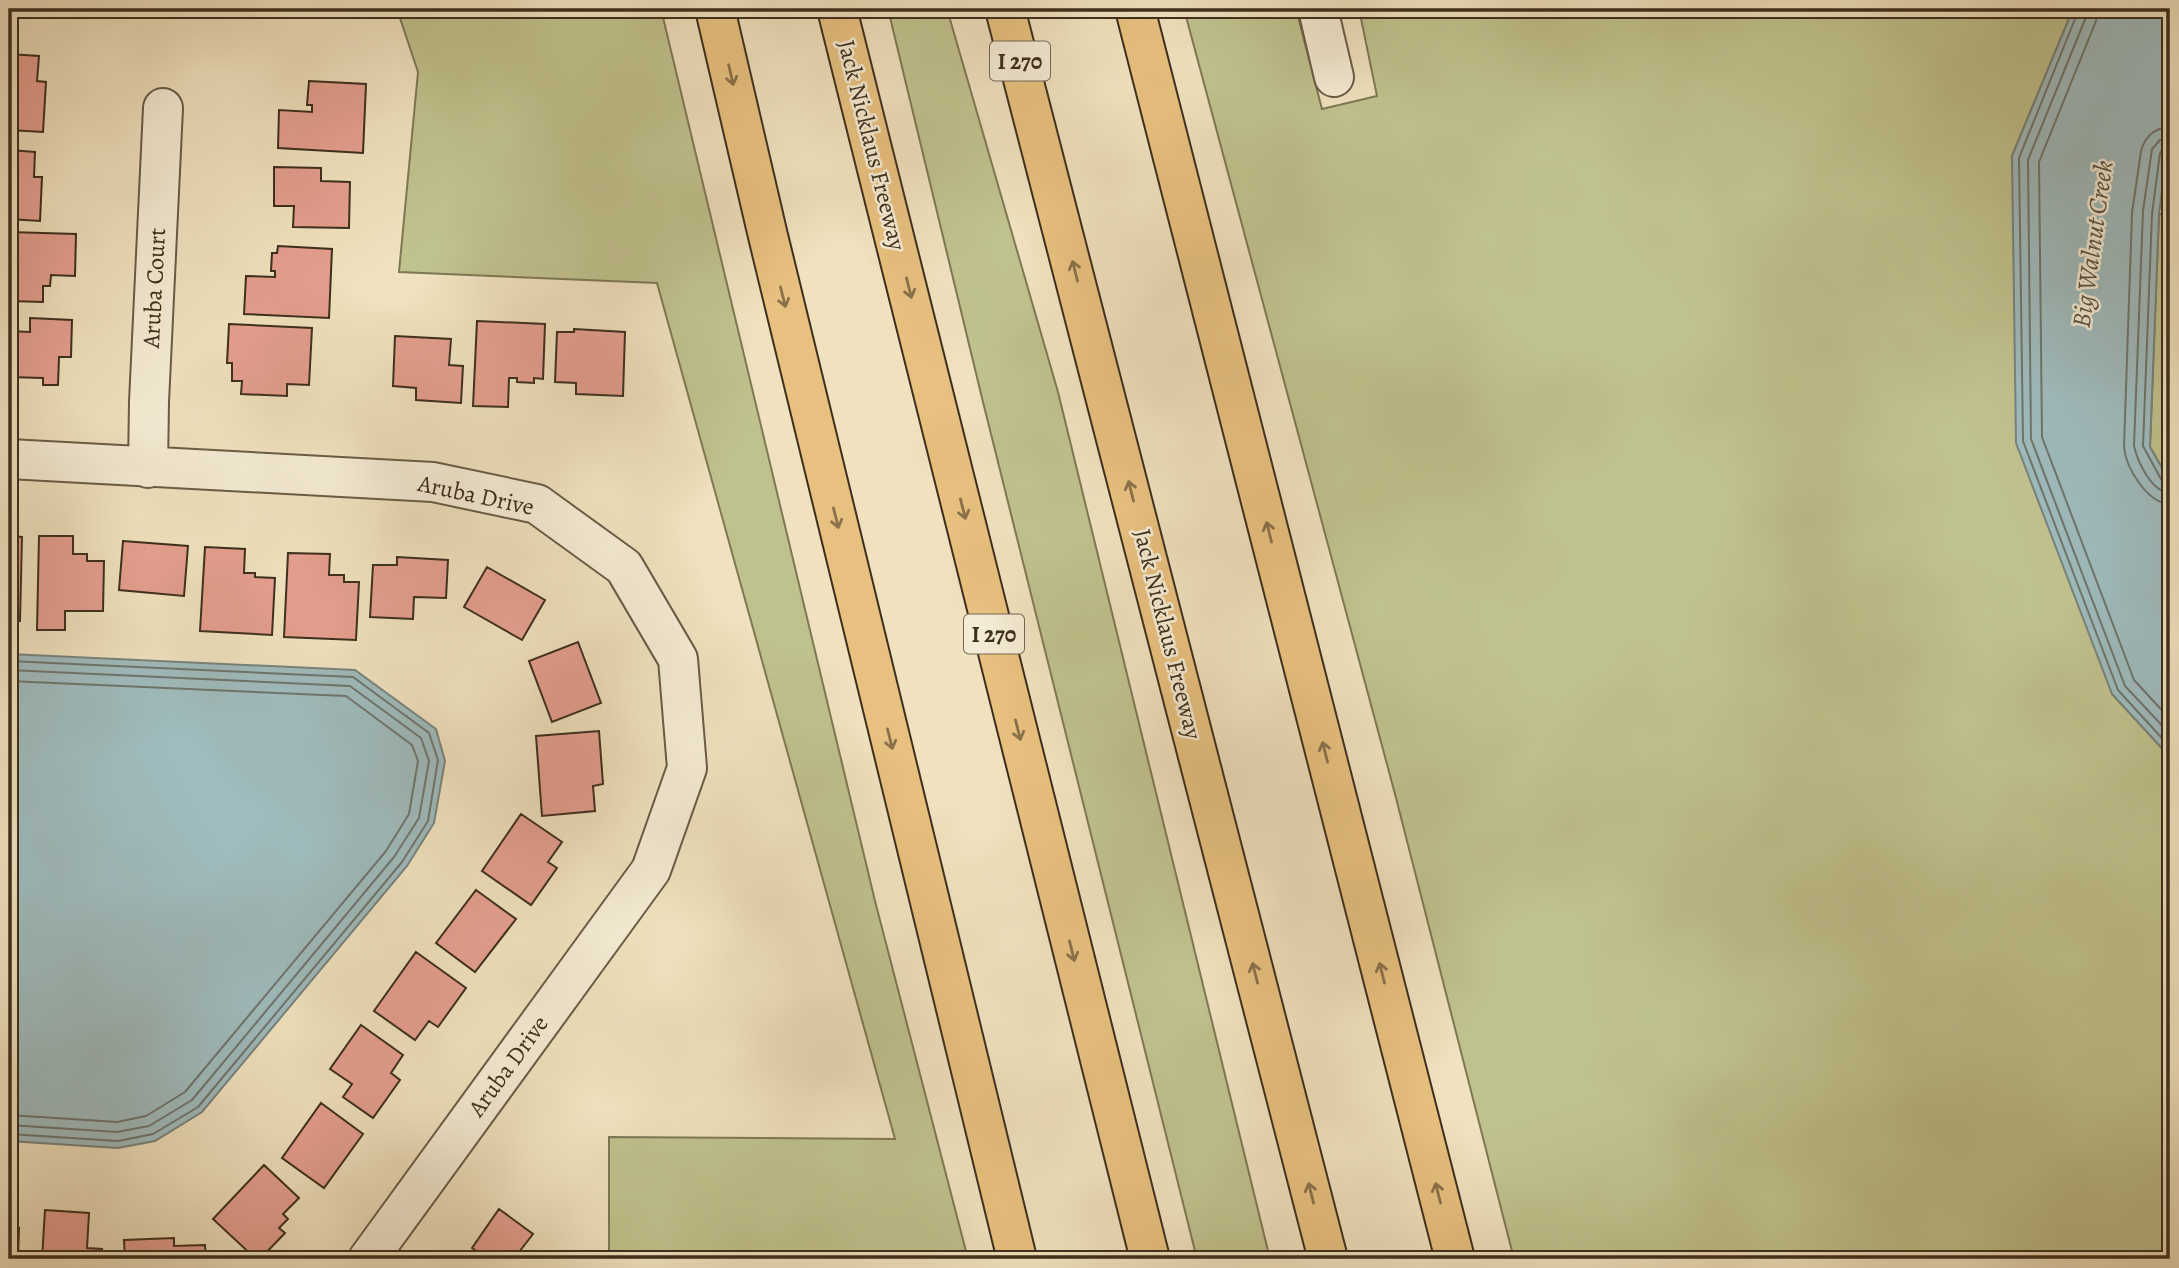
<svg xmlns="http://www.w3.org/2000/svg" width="2179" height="1268" viewBox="0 0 2179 1268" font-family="Alegreya,serif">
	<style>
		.green { fill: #c0c28e; stroke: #7e7856; stroke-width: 2 }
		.water { fill: #9fbbbd; stroke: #78837d; stroke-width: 2 }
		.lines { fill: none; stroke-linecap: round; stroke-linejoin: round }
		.shore { stroke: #6e756d; stroke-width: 2 }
		.building { fill: #e59f90; stroke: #3d2f1d; stroke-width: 2 }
		.street-casing { stroke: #6a5c46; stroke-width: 42 }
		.highway-casing { stroke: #3d2f1d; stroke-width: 42 }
		.street { stroke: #f5ecd5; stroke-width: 38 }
		.highway { stroke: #e8c180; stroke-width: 38 }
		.oneway { stroke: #8a714a }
		.labels { text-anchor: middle; stroke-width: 5; stroke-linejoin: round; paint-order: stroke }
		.shield { fill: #f5ecd5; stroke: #746854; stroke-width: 2 }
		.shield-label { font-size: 23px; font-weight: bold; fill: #3d2f1d }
		.street-label { font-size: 24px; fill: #3d2f1d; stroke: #f5ecd5 }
		.water-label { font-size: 26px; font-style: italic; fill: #565245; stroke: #f5ecd5 }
	</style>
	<rect width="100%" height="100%" fill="#f0e2bf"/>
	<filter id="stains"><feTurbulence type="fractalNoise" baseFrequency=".00286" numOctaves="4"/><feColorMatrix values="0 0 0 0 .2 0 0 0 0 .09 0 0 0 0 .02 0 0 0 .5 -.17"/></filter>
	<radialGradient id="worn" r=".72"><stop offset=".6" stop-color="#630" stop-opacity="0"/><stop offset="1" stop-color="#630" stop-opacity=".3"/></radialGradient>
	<path class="green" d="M397,9H661L875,901L968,1259H609V1137L895,1139L657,283L399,272L418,72Z
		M888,9H947L1058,392L1270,1259H1197L982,398Z
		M1184,9H1296L1322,109L1377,96L1359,9H2073L2012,156L2112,694L2170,757V1259H1514L1395,794Z
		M2159,214L2170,215V482L2150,447Z"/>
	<path class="water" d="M2073,9H2170V130L2159,214L2150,447L2170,482V757L2112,694L2016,443L2012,156Z
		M9,654L355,670L436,729L445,761L434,823L407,866L202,1112L155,1141L118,1148L9,1141Z"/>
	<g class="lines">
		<path class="shore" d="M2079,9L2019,158L2023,441L2118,690L2170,747
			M2088,9L2086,17L2028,160L2031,439L2125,686L2170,734
			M2098,9L2096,21L2039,162L2042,437L2134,680L2170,719
			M2170,127C2154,128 2145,136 2141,151L2132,213L2124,447C2126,468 2147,503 2170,504
			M2170,138L2160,140L2152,149L2143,211L2134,446C2138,463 2152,492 2170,493
			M2170,147H2164L2160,153L2152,214L2143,446L2162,481L2170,484
			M9,661L353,677L429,733L438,760L428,821L402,862L198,1107L153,1134L118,1141L9,1134
			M9,670L350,686L421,738L429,761L419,818L394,857L192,1100L149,1126L117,1132L9,1125
			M9,681L346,696L412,745L418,761L409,814L386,851L185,1092L146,1116L117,1122L9,1115"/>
	</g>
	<path class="building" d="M9,54L39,56L37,81L46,82L43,132L9,130Z
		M309,81L366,84L363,153L278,148L279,110L312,112V105H307Z
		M9,150L35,152L34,177H42L40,221L9,219Z
		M274,167L321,168V181L350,182L349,228L293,227L294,206H274Z
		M9,232L76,234L75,276L51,275L50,286H43V302L9,301Z
		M278,246L332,249L329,318L244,314L246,276L275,277V271H271L272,253H277Z
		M30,318L72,320L71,357H59L58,385H43V378L9,377V331L30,332Z
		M477,321L545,324L543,379L534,378V383L517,382V378H509L508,407L473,406Z
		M229,324L312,328L309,385L287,384V396L241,394L242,381H232V363H227Z
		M574,329L625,332L623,396L576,394V383L555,382L557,332H574Z
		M395,336L451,339L449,365L463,366L461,403L416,400V388L393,386Z
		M9,536L22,537L20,621H9Z
		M39,536H73V554H87V561H104L103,611H65V630H37Z
		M123,541L188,546L184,596L119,590Z
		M205,547L245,549L244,573H255V577L275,578L272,635L200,631Z
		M288,553L330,554L329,575H344V582H359L356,640L284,637Z
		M397,557L448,560L446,598L414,597L413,619L370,617L373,565H397Z
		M487,567L545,600L522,640L464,607Z
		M578,642L601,703L552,722L529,661Z
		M599,731L603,784L593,786L595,811L542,816L536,736Z
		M521,814L562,842L548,862L557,868L531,905L482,871Z
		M476,890L516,919L475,972L436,943Z
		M416,952L466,988L438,1027L429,1021L415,1040L374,1011Z
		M361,1025L403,1055L391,1073L400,1080L373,1118L343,1097L352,1084L330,1069Z
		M321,1103L363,1134L324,1188L282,1158Z
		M264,1165L299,1198L283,1214L288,1219L279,1228L285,1233L260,1259H256L213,1219Z
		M499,1209L533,1234L516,1256L521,1259H473L478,1252L472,1248Z
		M45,1210L89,1213L87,1248L102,1249L101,1259H42Z
		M9,1227L19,1228L18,1259H9Z
		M174,1238V1246L205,1245L206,1259H125L124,1240Z"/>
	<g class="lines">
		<g class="street-casing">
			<path id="street" d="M1318,9L1334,77
				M9,459L433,482L537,504L624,567L678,659L687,768L651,870L368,1259
				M148,468L149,402L163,108"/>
		</g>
		<g class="highway-casing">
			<path id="highway" d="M715,9L768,236L1017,1259
				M837,9L1150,1259
				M1005,9L1328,1259
				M1135,9L1455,1259"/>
		</g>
		<use href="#street" class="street"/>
		<use href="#highway" class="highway"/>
	</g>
	<defs><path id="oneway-shaft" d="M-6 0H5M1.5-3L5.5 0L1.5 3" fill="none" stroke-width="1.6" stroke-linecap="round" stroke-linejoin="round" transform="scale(1.75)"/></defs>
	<g class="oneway">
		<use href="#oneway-shaft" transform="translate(731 75) rotate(77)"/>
		<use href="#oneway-shaft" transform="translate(1075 271) rotate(-104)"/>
		<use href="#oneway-shaft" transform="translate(909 288) rotate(76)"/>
		<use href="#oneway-shaft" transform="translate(783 297) rotate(76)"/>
		<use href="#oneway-shaft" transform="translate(1131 491) rotate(-104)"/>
		<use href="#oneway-shaft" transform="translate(963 509) rotate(76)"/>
		<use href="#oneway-shaft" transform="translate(836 518) rotate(76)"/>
		<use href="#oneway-shaft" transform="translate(1269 532) rotate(-104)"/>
		<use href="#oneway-shaft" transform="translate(1018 730) rotate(76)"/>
		<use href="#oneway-shaft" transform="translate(890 739) rotate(76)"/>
		<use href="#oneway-shaft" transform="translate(1325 752) rotate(-104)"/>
		<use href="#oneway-shaft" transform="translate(1072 951) rotate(76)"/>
		<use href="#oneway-shaft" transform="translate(1255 973) rotate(-104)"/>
		<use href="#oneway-shaft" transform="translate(1382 973) rotate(-104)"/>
		<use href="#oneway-shaft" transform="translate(1311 1193) rotate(-104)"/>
		<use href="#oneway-shaft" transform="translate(1438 1193) rotate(-104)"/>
	</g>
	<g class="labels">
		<g class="shield">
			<rect x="990" y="41.5" width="60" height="39" rx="5"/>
			<rect x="964" y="614.5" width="60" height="39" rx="5"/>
		</g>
		<g class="shield-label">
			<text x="1020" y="69">I 270</text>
			<text x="994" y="642">I 270</text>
		</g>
		<g class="street-label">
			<text transform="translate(872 145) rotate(76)" y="8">Jack Nicklaus Freeway</text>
			<text transform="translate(154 288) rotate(-87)" y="8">Aruba Court</text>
			<text transform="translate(476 495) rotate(12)" y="8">Aruba Drive</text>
			<text transform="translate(1168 634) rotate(76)" y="8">Jack Nicklaus Freeway</text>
			<text transform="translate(508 1066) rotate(-54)" y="8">Aruba Drive</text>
		</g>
		<g class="water-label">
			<text transform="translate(2092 244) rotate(-82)" y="9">Big Walnut Creek</text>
		</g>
	</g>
	<rect width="2179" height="1268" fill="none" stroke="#f0e2bf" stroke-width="35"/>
	<rect x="10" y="10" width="2158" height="1247" fill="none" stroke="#3d2f1d" stroke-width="3.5"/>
	<rect x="18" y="18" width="2144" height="1233" fill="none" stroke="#3d2f1d" stroke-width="2"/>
	<rect width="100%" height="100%" filter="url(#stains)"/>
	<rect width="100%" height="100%" fill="url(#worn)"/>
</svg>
